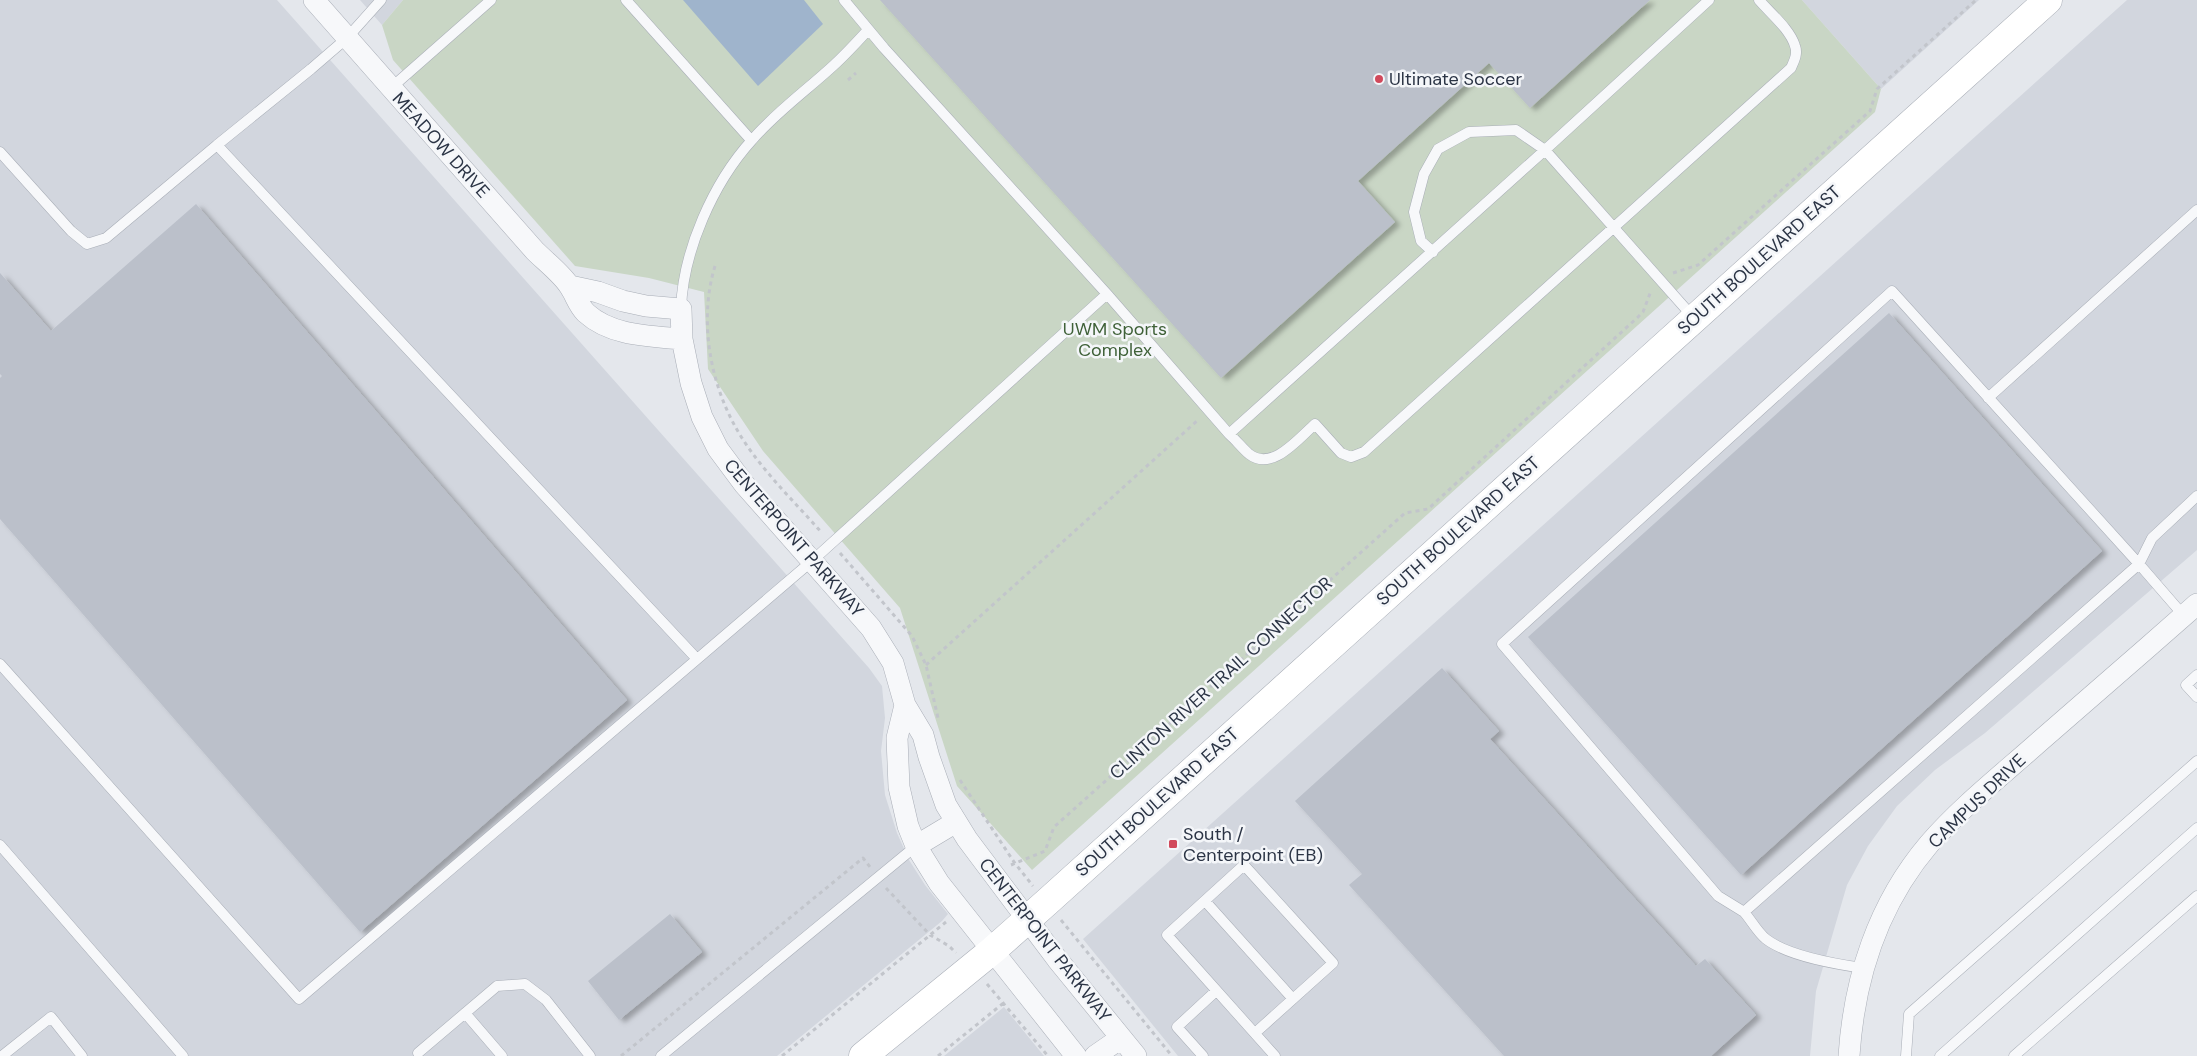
<svg xmlns="http://www.w3.org/2000/svg" width="2197" height="1056" viewBox="0 0 2197 1056" font-family="'DM Sans',sans-serif">
	<style>
		.built { fill: #d2d6de }
		.green { fill: #c9d6c5 }
		.water { fill: #9fb4cc }
		.building { fill: #bbc0ca; filter: url(#shadow) }
		.lines { fill: none; stroke-linecap: round; stroke-linejoin: round }
		.lane-casing { stroke: #a9aeb7; stroke-width: 11 }
		.street-casing { stroke: #a9aeb7; stroke-width: 22 }
		.secondary-casing { stroke: #a9aeb7; stroke-width: 29 }
		.path { stroke: #c2c5cb; stroke-width: 3; stroke-dasharray: 4 4; stroke-linecap: butt }
		.lane { stroke: #f7f8fa; stroke-width: 10 }
		.street { stroke: #f7f8fa; stroke-width: 21 }
		.secondary { stroke: #fff; stroke-width: 28 }
		.poi-dot { fill: #d1495b; stroke: #f4f6f9; stroke-width: 2 }
		.labels { text-anchor: middle; stroke-width: 5; stroke-linejoin: round; paint-order: stroke }
		.poi-label { font-size: 18px; fill: #2b3445; stroke: #f4f6f9; text-anchor: start }
		.street-label { font-size: 18px; fill: #2b3445; stroke: #f4f6f9 }
		.park-label { font-size: 18px; fill: #3f6138; stroke: #f4f6f9 }
	</style>
	<defs>
		<filter id="shadow"><feDropShadow dx="5.5" dy="3" stdDeviation="2.5" flood-color="#0004"/></filter>
	</defs>
	<rect width="100%" height="100%" fill="#e4e7ec"/>
	<path class="built" d="M0,0H277L869,668L882,686L885,718L881,751L885,795L897,833L909,860L925,885L948,914L942,921L777,1056H0Z
		M360,0H403L382,25Z
		M1802,0H1979L1881,89Z
		M2127,0H2197V550L1985,733L1935,770L1897,806L1868,846L1847,885L1816,991L1810,1056H1178L1083,939Z
		M1004,1007L1044,1056H944Z"/>
	<path class="green" d="M403,0H1802L1881,89L1875,112L1032,870L957,786L900,608L763,451L708,369L704,292L649,278L575,266L393,60L382,25Z"/>
	<path class="water" d="M683,0H804L823,24L758,86Z"/>
	<path class="building" d="M880,0H1650L1530,108L1489,63L1358,181L1395,222L1221,378Z
		M196,204L627,700L360,932L0,519V378L2,376L0,374V273L51,331Z
		M1889,313L2102,551L1741,875L1528,637Z
		M1442,668L1499,731L1490,739L1696,966L1705,959L1756,1015L1711,1056H1504L1349,885L1362,874L1295,801Z
		M670,914L702,952L619,1020L588,981Z"/>
	<g class="lines">
		<g class="lane-casing">
			<path id="lane" d="M381,0L347,38L311,69L217,145L697,659
				M626,0L751,140
				M844,0L884,48L1107,294L1229,434C1236,440 1242,448 1249,454C1272,472 1298,439 1315,424L1341,453L1351,457L1364,452L1791,68C1794,61 1798,54 1795,46C1790,29 1770,13 1759,0
				M391,88L491,0
				M0,152L71,231L87,244L106,238L217,145
				M1433,252L1421,241L1414,212L1424,174L1438,149L1469,132L1516,130L1545,150L1709,0
				M681,309C683,251 713,183 752,140C776,112 807,90 834,65C846,54 857,42 868,30
				M1988,398L2197,210
				M1229,434L1545,150L1693,317
				M0,664L299,999L812,561L1107,294
				M2197,675L2186,685L2197,697
				M0,845L183,1056
				M1205,901L1293,999
				M1744,912L1718,896L1502,644L1892,291L2139,564L2152,538L2197,496
				M1863,968C1835,964 1788,956 1766,939C1758,933 1751,920 1744,912L2139,564L2184,616
				M465,1013L502,1056
				M1255,1033L1333,963L1244,865L1167,935L1275,1056
				M418,1053L497,986L525,984L546,1000L590,1056
				M2,1056L51,1017L82,1056
				M661,1056L916,846
				M1203,1056L1177,1027L1216,991
				M1906,1056L1909,1014L2197,761
				M1940,1056L2197,828
				M2014,1056L2197,896"/>
		</g>
		<g class="street-casing">
			<path id="street" d="M314,0L535,251C545,261 563,275 570,287C576,296 578,305 586,313C611,336 650,336 682,339
				M570,286L598,292L623,301L646,306L681,309L682,339L691,383L702,417L718,449L744,484L871,628L893,663L905,705L897,738L899,787L908,826L916,846L939,883L1076,1056
				M905,705L923,735L929,757L946,805L967,839L1057,959L1136,1056
				M916,846L956,822
				M1095,1056L1121,1038
				M1849,1056C1854,979 1878,904 1929,844C1962,806 2003,774 2040,741C2093,695 2145,650 2197,604"/>
		</g>
		<g class="secondary-casing">
			<path id="secondary" d="M863,1056L993,950L1047,902L2048,0"/>
		</g>
		<path class="path" d="M848,80L856,73
			M715,266C699,318 709,380 736,428C758,467 793,500 822,533
			M1673,273L1698,265L1870,111L1877,89L1976,0
			M840,553L912,636L926,665L938,718
			M926,665L1198,420
			M960,780L1014,862L1033,886
			M1011,865L1045,851L1054,827L1405,513L1428,509L1638,317L1643,312L1651,291
			M886,888L930,935L949,946L956,953
			M1061,920L1172,1056
			M987,984L1048,1056
			M621,1056L863,858L870,867
			M782,1056L946,922
			M938,1056L1006,1001"/>
		<use href="#lane" class="lane"/>
		<use href="#street" class="street"/>
		<use href="#secondary" class="secondary"/>
	</g>
	<g class="poi-dot">
		<circle cx="1379" cy="79" r="5"/>
		<rect x="1168" y="839" width="10" height="10" rx="2.5"/>
	</g>
	<g class="labels">
		<g class="poi-label">
			<text x="1389" y="85">Ultimate Soccer</text>
			<text x="1183" y="840">South /<tspan x="1183" dy="21">Centerpoint (EB)</tspan></text>
		</g>
		<g class="street-label">
			<text transform="translate(441 145) rotate(48)" y="6">MEADOW DRIVE</text>
			<text transform="translate(1759 260) rotate(-42)" y="6">SOUTH BOULEVARD EAST</text>
			<text transform="translate(1458 531) rotate(-42)" y="6">SOUTH BOULEVARD EAST</text>
			<text transform="translate(794 538) rotate(49)" y="6">CENTERPOINT PARKWAY</text>
			<text transform="translate(1221 678) rotate(-42)" y="6">CLINTON RIVER TRAIL CONNECTOR</text>
			<text transform="translate(1977 801) rotate(-44)" y="6">CAMPUS DRIVE</text>
			<text transform="translate(1157 802) rotate(-42)" y="6">SOUTH BOULEVARD EAST</text>
			<text transform="translate(1045 940) rotate(52)" y="6">CENTERPOINT PARKWAY</text>
		</g>
		<g class="park-label">
			<text x="1115" y="335">UWM Sports<tspan x="1115" dy="21">Complex</tspan></text>
		</g>
	</g>
</svg>
